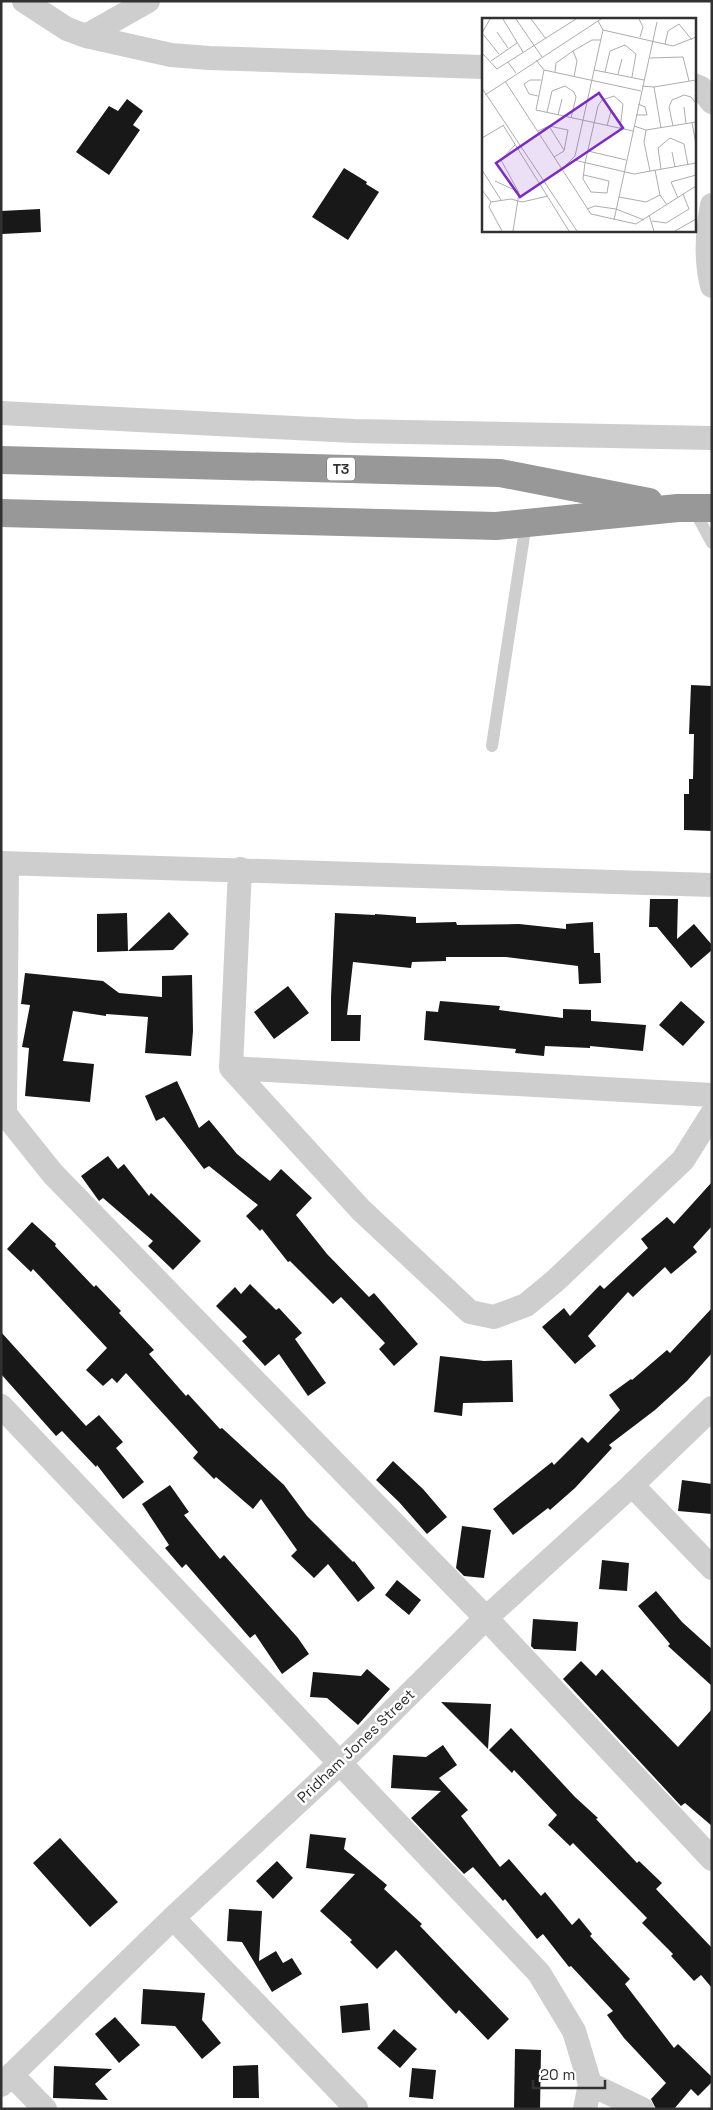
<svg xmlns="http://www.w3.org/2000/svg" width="713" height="2110" viewBox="0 0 713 2110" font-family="'Space Grotesk',sans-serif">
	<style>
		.building { fill: #181818 }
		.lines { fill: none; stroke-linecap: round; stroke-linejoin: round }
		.lane { stroke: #cecece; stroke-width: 12 }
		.street { stroke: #cecece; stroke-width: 24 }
		.highway { stroke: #989898; stroke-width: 28 }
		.labels { text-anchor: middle; stroke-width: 5; stroke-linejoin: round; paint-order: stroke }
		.shield { fill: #fff; stroke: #6f6f6f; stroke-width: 1 }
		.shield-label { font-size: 14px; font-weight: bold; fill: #313131 }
		.street-label { font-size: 15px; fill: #313131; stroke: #fff }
		.inset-road { fill: none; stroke: #adadad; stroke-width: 1 }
		.view { fill: #7b2cbf; fill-opacity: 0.15; stroke: #7b2cbf; stroke-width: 2.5 }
		.inset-edge { fill: none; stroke: #313131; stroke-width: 2.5 }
	</style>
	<rect width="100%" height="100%" fill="#fff"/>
	<path class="building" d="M127,99L143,111L133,125L140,130L109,175L76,152L109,106L118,111Z
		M344,168L367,182L366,184L379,192L348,240L312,217Z
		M40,209L41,232L2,234L1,211Z
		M691,685L712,686V831L684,830V794H689V779H693L694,734H689Z
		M650,899H678L677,939L694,924L712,945V950L691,968L657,927H649Z
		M169,912L189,934L173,950L128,951Z
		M127,913L128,951L97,952V914Z
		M335,913L375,915V914L416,917V923L456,922L457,925L519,924L566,929V924L593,922L594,953H600L601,983L579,984L578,966L506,957H446V961L412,962L411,968L353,962L347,1015H361L360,1041H331V997Z
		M25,973L103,981L119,993L162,997V976L192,975L193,1031L191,1056L145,1053L148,1017L106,1014V1016L73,1011L63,1061L94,1064L90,1102L25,1096L29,1048L22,1047L30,1005L21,1004Z
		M288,986L309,1013L274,1039L254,1012Z
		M440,1001L500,1006L499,1010L563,1018V1009L591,1010V1021L646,1025L643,1051L590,1046V1048L545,1046L544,1056L515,1053L516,1049L424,1040L426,1011L438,1012Z
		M681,1001L705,1022L683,1046L659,1025Z
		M177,1081L199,1128L209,1120L237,1154L270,1181L281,1169L312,1198L296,1215L327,1254L369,1297L374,1293L418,1344L394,1366L379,1349L385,1343L341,1297L333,1304L290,1261L288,1262L262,1229L260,1231L246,1216L258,1205L209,1166L204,1169L164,1117L156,1121L145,1096Z
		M108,1156L118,1169L124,1164L149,1196L151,1193L201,1241L173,1270L148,1246L153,1241L103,1198L99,1201L81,1176Z
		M712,1182V1226L693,1247L697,1252L671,1274L665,1267L633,1297L628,1292L588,1336L596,1346L575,1364L542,1327L564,1308L570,1316L600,1285L604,1289L648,1248L641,1239L667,1217L674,1224Z
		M32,1222L56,1244L55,1246L94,1287L96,1285L121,1311L119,1313L154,1350L149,1354L186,1396L188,1394L220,1429L222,1428L284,1485L307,1516L353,1562L354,1561L375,1588L358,1602L328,1564L314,1578L291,1556L297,1550L261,1499L253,1509L216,1477L214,1479L193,1458L198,1452L126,1373L117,1383L112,1378L103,1386L86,1370L107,1348L33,1269L31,1272L7,1249Z
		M250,1284L276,1310L279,1308L302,1333L295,1339L326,1383L308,1396L279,1354L265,1366L242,1341L247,1337L216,1306L235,1287L241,1294Z
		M712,1308V1353L687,1381L655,1410L609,1445L612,1448L575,1488L550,1510L548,1508L513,1535L493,1509L552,1462L554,1465L582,1437L588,1443L620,1410L609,1395L631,1379L632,1380L667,1350L670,1353Z
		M1,1332L86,1426L99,1415L123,1442L116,1448L144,1482L123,1499L97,1465L96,1467L62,1431L56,1436L1,1374Z
		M440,1356L484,1361L512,1360L513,1402L463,1403L462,1416L434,1412Z
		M393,1461L423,1489L447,1517L427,1534L399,1502L376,1480Z
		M682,1480L712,1484V1514L678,1511Z
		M170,1485L189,1512L184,1515L220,1559L224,1555L298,1638L309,1654L282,1674L255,1634L250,1638L186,1564L182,1568L165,1548L169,1545L142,1504Z
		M462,1526L491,1530L484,1578L464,1576L456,1568Z
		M602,1560L629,1563L627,1591L599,1589Z
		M397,1580L421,1600L409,1615L385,1595Z
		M656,1591L682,1622L712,1649V1686L668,1646L670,1644L638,1606Z
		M533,1619L578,1622L576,1651L534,1649L531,1646Z
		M581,1661L596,1676L602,1669L678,1747L712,1709V1826L685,1803L681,1806L563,1679Z
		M367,1669L390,1689L358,1725L327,1698L310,1697L313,1672L361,1676Z
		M441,1702L491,1704L488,1749Z
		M511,1728L575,1797L598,1818L596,1819L637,1863L639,1861L662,1883L656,1889L712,1948V1988L701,1975L694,1981L671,1956L673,1954L642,1923L647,1918L573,1843L570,1846L548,1825L557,1815L514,1770L512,1773L489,1750Z
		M443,1745L457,1765L439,1778L468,1810L461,1816L500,1867L509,1859L541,1896L545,1892L572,1925L579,1918L592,1934L590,1936L630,1979L625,1984L674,2048L678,2044L712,2077V2082L698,2096L691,2089L674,2109H656L651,2099L666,2083L624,2038L607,2015L613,2011L571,1966L569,1967L543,1934L537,1939L505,1899L503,1901L473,1867L464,1874L411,1818L441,1791L391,1788L393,1755L426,1757Z
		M310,1834L346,1838L344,1849L387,1885L384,1889L422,1924L420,1926L509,2019L488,2040L459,2010L456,2014L396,1950L377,1969L350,1942L352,1940L320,1911L355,1874L306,1868Z
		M60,1838L118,1902L90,1927L33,1863Z
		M277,1861L293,1878L273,1899L256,1881Z
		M229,1909L262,1911L259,1961L276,1951L283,1963L292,1958L302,1974L272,1992L242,1942L227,1941Z
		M143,1989L205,1993L202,2020L221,2043L202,2059L175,2026L141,2024Z
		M368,2003L370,2030L342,2033L340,2006Z
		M115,2017L140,2045L119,2063L95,2034Z
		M394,2029L417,2049L400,2068L377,2048Z
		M515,2049L541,2050L540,2109H514Z
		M258,2065L259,2098H233V2066Z
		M54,2066L112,2069L95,2084L108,2100L53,2098Z
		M412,2068L436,2070L433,2099L409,2097Z"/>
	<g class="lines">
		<path class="lane" d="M693,508L712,543
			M492,746L526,523"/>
		<path class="street" d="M24,1L67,29L86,36L171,55L209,58L483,67
			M86,36L148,1
			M694,85L701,88L712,102
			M712,205C707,232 705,259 712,286
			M1,413L354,431L712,438
			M1,863C238,869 475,879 712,885
			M7,864L5,1114L53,1174L486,1618L712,1859
			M240,869L231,1068L361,1210L470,1312L494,1317L526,1305L555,1281L683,1160L712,1114
			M231,1068L712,1095
			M1,1406L539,1973L574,2031L590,2084L585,2109
			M632,1485L712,1568
			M173,1918L356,2108
			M12,2075L45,2109
			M590,2084L642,2109
			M1,2085L173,1918L339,1764L486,1618L632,1485L712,1408"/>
		<path class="highway" d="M1,460L500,473L649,502
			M1,513L496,526L678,508H712"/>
	</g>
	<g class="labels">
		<rect class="shield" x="327" y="457.5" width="28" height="23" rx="4"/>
		<g class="shield-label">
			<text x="341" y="474">T3</text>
		</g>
		<g class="street-label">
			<text transform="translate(356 1746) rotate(-44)" y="5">Pridham Jones Street</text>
		</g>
	</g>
	<g transform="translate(482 18)">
		<rect width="214" height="214" fill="#fff"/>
		<path class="inset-road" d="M8,1L0,15L17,36M21,1L41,34M34,1L60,39M49,1L64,21M157,1L161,9L158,19M121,12L191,28L214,19M15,14L26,30M183,26L186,13L197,6L210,22M91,33L95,43L92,59M0,35L15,51L26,44M168,40L201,39L207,63M54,42L62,52L159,73M9,43L35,25M112,52L162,62M73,54L74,45L91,33L110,22H119M123,54L128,33L143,27L154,36L150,59M34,55L26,44L94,1M136,56L140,41M23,63L109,196L154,206L214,168M160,68L172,69L214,62M172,69L179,110M0,70L95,213M3,77L119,1M56,78L47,76L42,66L48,62H59M202,89L204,106M54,92L151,113M54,92L62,52M65,94L70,73L83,68L92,74L94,79L89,100M76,97L80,81M154,97H165L163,89L156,86M210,105L214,126M21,107L87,213M67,108L82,132M125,108L129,93M152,108L164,112L214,104M191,108L187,89L190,82L202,77L209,79L214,85M164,112L162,124L168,153M56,113L67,108L86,112L82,133L72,139M0,120L22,107M106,133L144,142M190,134L193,149M92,142L152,156L214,145M80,151L93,138L121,12L116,3M179,151L176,130L188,120L202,126L206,147M0,152L19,182M173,152L178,177L185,187M102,157L127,163L125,175L109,174L101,161L103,145L116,88L120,82L132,78L141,86L138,111M13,163L37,174M0,172L9,184L29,181L40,184L66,178M137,179L164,184L178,177M196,180L189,164L214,157M9,184L7,189L20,213M105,191L113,188L134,191L162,202M167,197L172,213M132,202L175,4M170,203L184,205L207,191L201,176M31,213L37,175L19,142L33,127M193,213L214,201"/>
		<path class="view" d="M117,75L141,110L38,179L14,145Z"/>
		<rect width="214" height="214" class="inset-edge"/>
	</g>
	<rect width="713" height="2110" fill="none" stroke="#313131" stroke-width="5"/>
	<path d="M533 2080v8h72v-8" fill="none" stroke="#313131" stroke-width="2.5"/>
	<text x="540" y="2080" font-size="15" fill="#313131" stroke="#ffffff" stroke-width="4" paint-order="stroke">20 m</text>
</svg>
